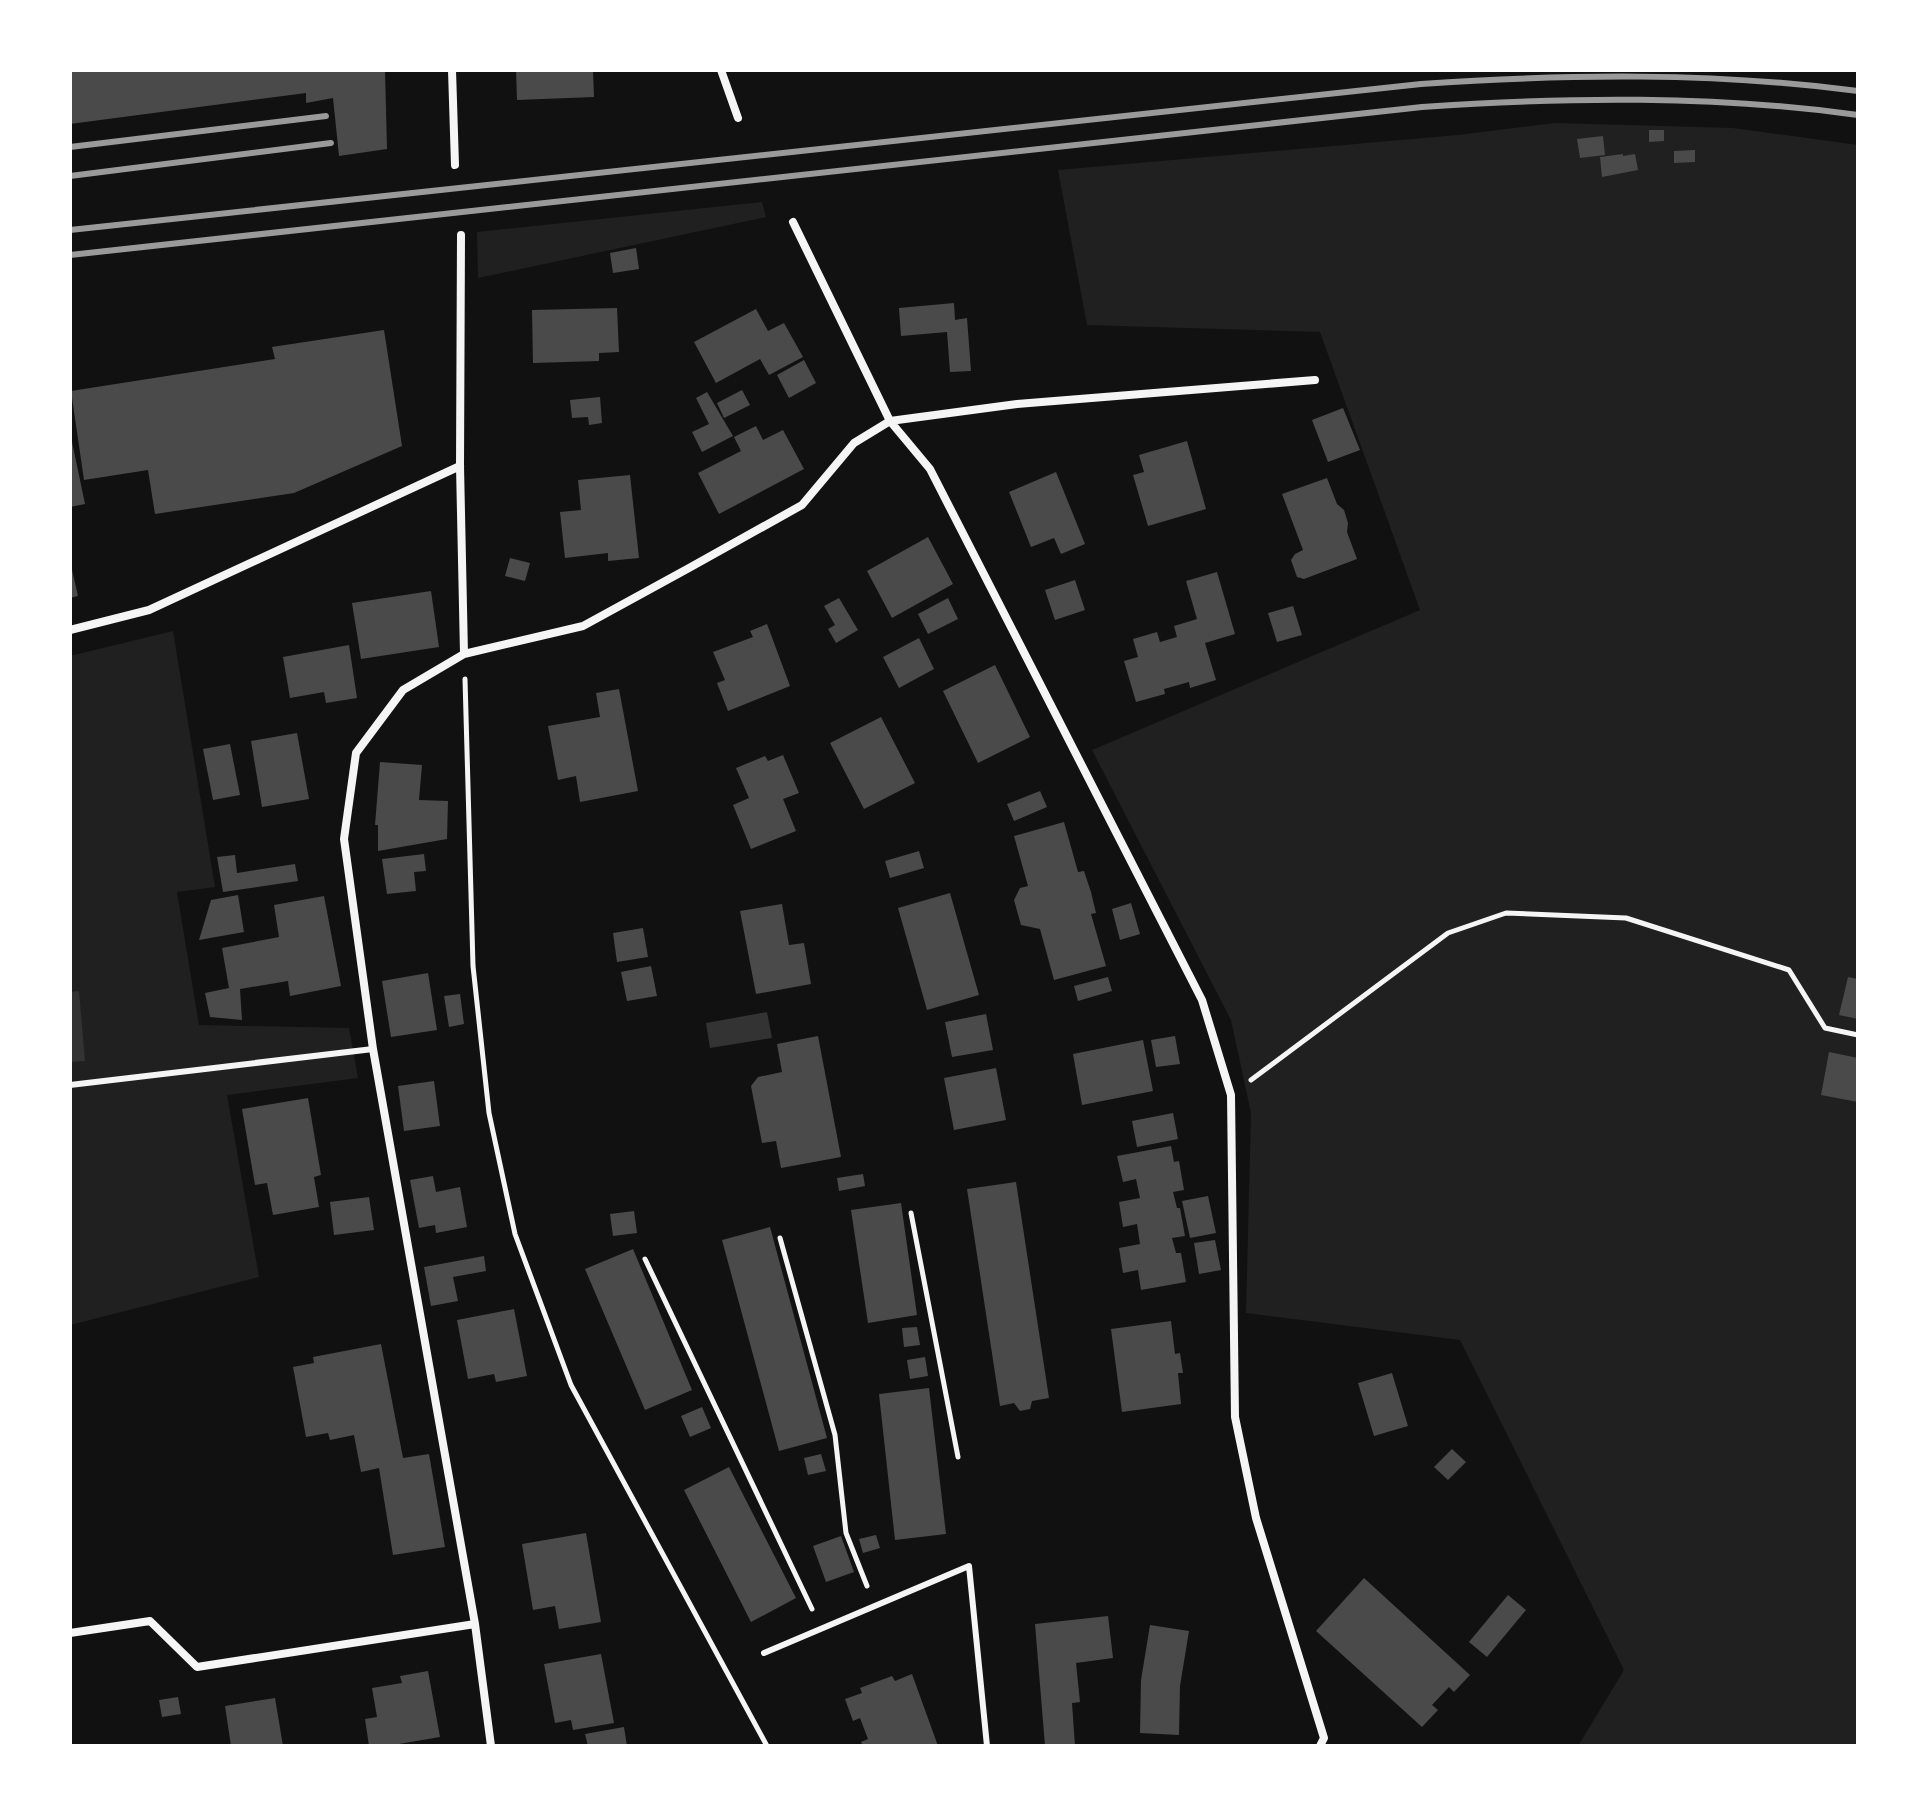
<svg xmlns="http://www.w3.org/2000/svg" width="1928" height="1816" viewBox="0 0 1928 1816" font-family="Quicksand,sans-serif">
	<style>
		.green { fill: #202020 }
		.water { fill: #333 }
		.building { fill: #4a4a4a }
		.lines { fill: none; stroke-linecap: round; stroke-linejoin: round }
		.path { stroke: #f5f5f5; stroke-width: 5 }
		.service { stroke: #f5f5f5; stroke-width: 6 }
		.minor { stroke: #f5f5f5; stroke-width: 8 }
		.rail { stroke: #9a9a9a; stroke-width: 6 }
	</style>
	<rect width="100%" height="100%" fill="#111"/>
	<path class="green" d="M1555,123L1733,128L1858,145V1746H1578L1624,1670L1460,1340L1246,1313L1251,1113L1231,1020L1092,750L1420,610L1320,332L1087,325L1058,170L1458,135Z
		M762,202L766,217L478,278L477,232Z
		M173,631L215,887L177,892L199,1025L349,1028L358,1078L227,1095L259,1277L70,1325V656Z"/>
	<path class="water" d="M79,991L85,1061L70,1062V992Z
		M767,1012L772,1038L710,1048L706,1023Z"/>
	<path class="building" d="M70,70H385L387,149L339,156L333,98L306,103V93L70,124Z
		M516,70H593L594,97L517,100Z
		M1649,130H1664V141L1649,142Z
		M1603,136L1605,155L1580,158L1577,139Z
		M1695,150V162L1674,163V151Z
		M1623,154V156L1635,154L1638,170L1602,177L1600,157Z
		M636,248L639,269L613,273L610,253Z
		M954,303L955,320L967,318L971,371L950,372L947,332L901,336L899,308Z
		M617,308L619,352L599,353V361L533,363L532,310Z
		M756,309L768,331L784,323L803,357L769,375L760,359L716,383L694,342Z
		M384,330L402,446L294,493L155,514L148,470L84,480L71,391L275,359L272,347Z
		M804,360L816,383L789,398L777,375Z
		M742,390L750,405L724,418L717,403Z
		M707,392L733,436L702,452L692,432L709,424L696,398Z
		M600,397L602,423L589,425L588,417L572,418L570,400Z
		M1343,408L1360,450L1328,462L1312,420Z
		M756,426L763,440L783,430L804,469L719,514L698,473L741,451L734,437Z
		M71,437L85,504L70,507V438Z
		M1187,441L1206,509L1148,526L1133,475L1144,472L1139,455Z
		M1056,472L1085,544L1061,554L1054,538L1031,547L1009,492Z
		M630,475L639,558L608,561V553L565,558L560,512L581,510L578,480Z
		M1327,478L1337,504L1344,510L1348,523L1347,532L1357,559L1304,579L1297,577L1291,560L1295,554L1303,550L1282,494Z
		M928,537L953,584L892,618L867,571Z
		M510,558L530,563L525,581L505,576Z
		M70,561L78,596L70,598Z
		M1217,572L1235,634L1205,643L1216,680L1190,688L1189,682L1164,689L1165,694L1136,702L1124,661L1138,657L1133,639L1157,632L1160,642L1177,637L1174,626L1197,619L1186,581Z
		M1075,580L1085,610L1055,620L1045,590Z
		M431,591L439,647L361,659L352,603Z
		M839,598L858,630L836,643L828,629L835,625L824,606Z
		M948,598L958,619L928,634L918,614Z
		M1293,606L1302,635L1277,642L1268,613Z
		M767,624L790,686L728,711L717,683L725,680L713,652L753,637L750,631Z
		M919,638L934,669L899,688L883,657Z
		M349,645L357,698L326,703L324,692L290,698L283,657Z
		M995,665L1030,737L978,763L943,691Z
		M619,689L638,791L580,802L576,776L558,780L548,726L600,717L596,693Z
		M881,717L915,783L864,809L830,743Z
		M297,733L309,799L262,807L251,741Z
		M230,744L240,795L213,800L203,749Z
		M783,755L799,793L783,799L796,831L751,849L733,805L749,798L736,768L765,756L768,761Z
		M380,762L422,765L419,800L448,801L447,839L378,851V825H375Z
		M1040,791L1047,807L1014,821L1007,804Z
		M1064,822L1078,872L1084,871L1091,892L1096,913L1091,914L1106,966L1054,980L1040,929L1021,925L1014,900L1020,888L1028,886L1014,836Z
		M919,851L924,868L890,878L885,861Z
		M424,854L426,871L414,872L416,891L387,894L382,859Z
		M235,855L237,873L295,864L298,881L223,892L217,857Z
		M950,893L979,995L927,1010L898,908Z
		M238,895L244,932L199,940L211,900Z
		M324,896L341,986L290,996L288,981L240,989L242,1020L210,1017L205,993L229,988L222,948L279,937L274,905Z
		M1131,903L1140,934L1120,940L1112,909Z
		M782,904L789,945L804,943L811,984L756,994L740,911Z
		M643,928L648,957L617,962L613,933Z
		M651,966L657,996L627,1001L621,972Z
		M428,973L437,1030L391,1037L382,981Z
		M1108,977L1112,991L1078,1001L1074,986Z
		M1848,977L1858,979V1019L1839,1015Z
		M460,994L464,1024L449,1027L444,996Z
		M986,1014L993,1050L952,1057L945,1022Z
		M818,1036L841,1157L781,1168L776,1141L762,1143L751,1086L758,1077L782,1072L777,1044Z
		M1175,1036L1180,1064L1156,1067L1151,1040Z
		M1143,1040L1153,1091L1082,1105L1073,1054Z
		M1829,1052L1858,1058V1102L1821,1095Z
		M996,1068L1006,1120L954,1130L944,1078Z
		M434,1081L440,1126L404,1131L398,1086Z
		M308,1098L321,1175L314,1177L319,1207L273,1215L267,1183L255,1185L242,1109Z
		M1173,1113L1178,1139L1137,1147L1132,1121Z
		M1171,1146L1174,1162L1179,1161L1184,1190L1173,1192L1177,1208H1180L1185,1236L1172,1238L1176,1253H1181L1186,1282L1141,1290L1138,1270L1123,1273L1119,1248L1140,1244L1137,1224L1123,1227L1119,1202L1140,1198L1136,1179L1123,1182L1117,1156Z
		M863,1174L865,1186L839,1191L837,1178Z
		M433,1176L436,1192L460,1187L467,1227L436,1233L435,1225L419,1228L410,1180Z
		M1016,1182L1049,1398L1032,1401L1030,1409L1020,1411L1014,1403L1000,1406L967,1189Z
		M1208,1196L1216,1233L1190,1238L1182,1201Z
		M369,1197L374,1230L334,1235L330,1202Z
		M901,1203L917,1315L868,1323L851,1210Z
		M634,1211L637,1233L613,1236L610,1214Z
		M770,1227L827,1438L779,1451L722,1240Z
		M1215,1240L1221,1270L1199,1274L1194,1243Z
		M633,1249L692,1390L645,1410L585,1269Z
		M484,1256L486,1271L453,1277L458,1301L431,1306L424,1267Z
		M514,1309L527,1376L496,1382L494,1374L468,1379L457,1320Z
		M1171,1321L1175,1354L1180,1353L1183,1373H1178L1181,1404L1122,1412L1111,1329Z
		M917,1327L920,1345L904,1347L902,1328Z
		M381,1344L403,1458L429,1454L445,1547L393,1555L379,1468L361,1472L354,1435L330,1440L328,1433L306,1437L293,1367L314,1363L313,1357Z
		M925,1357L928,1376L910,1379L907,1360Z
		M1392,1373L1408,1426L1374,1436L1358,1383Z
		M929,1388L946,1534L895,1540L879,1394Z
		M702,1407L711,1428L690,1437L681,1416Z
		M1452,1449L1466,1462L1448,1480L1434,1467Z
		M821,1454L826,1471L808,1475L804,1458Z
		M729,1467L796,1598L751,1622L684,1490Z
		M586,1533L601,1622L559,1629L555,1606L533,1610L522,1544Z
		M876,1535L880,1548L863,1553L859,1539Z
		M841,1536L854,1572L826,1582L813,1546Z
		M1364,1578L1470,1675L1454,1692L1449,1687L1432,1705L1438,1710L1422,1727L1316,1631Z
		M1508,1595L1526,1610L1487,1657L1469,1642Z
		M1108,1616L1113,1658L1076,1663L1080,1702L1072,1703L1075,1746H1045L1035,1624Z
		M1150,1625L1189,1631L1180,1686L1179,1735L1140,1733L1141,1680Z
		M601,1654L614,1723L573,1730L571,1720L555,1723L544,1664Z
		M428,1671L440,1737L387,1746H369L365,1719L377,1717L372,1688L402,1683L400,1676Z
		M912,1674L938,1746H863L861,1742L868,1739L860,1718L853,1721L845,1699L862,1693L860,1688L892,1676L895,1681Z
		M178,1697L181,1714L162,1717L159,1700Z
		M275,1698L283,1746H231L225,1706Z
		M624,1727L627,1746H588L585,1734Z"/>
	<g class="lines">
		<path class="path" d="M465,679L473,966L489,1113L515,1234L571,1385L767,1746
			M1251,1080L1448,933L1506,913L1626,918L1789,970L1825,1028L1858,1035
			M911,1213L958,1457
			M780,1238L835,1435L846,1533L867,1586
			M645,1259L812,1609"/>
		<path class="service" d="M70,1085L373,1049
			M764,1653L969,1566L987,1746"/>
		<path class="minor" d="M452,70L455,165
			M721,70L738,118
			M793,222L890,421L930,469L1202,1000L1231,1095L1235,1417L1256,1518L1324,1738L1320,1746
			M461,235L460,466L464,654
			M70,630L149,610L460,466
			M70,1633L150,1621L197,1667L475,1624
			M491,1746L475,1624L373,1049L344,839L356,753L403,690L464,654L583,626L689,568L802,505L854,443L890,421L1017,404L1315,380"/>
		<path class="rail" d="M70,147L326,116
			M70,176L331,143
			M70,230L1421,84C1567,74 1713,72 1858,91
			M70,255L1422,107C1567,97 1714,95 1858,115"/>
	</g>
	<rect width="1928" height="1816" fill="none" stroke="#ffffff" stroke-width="144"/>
</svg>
